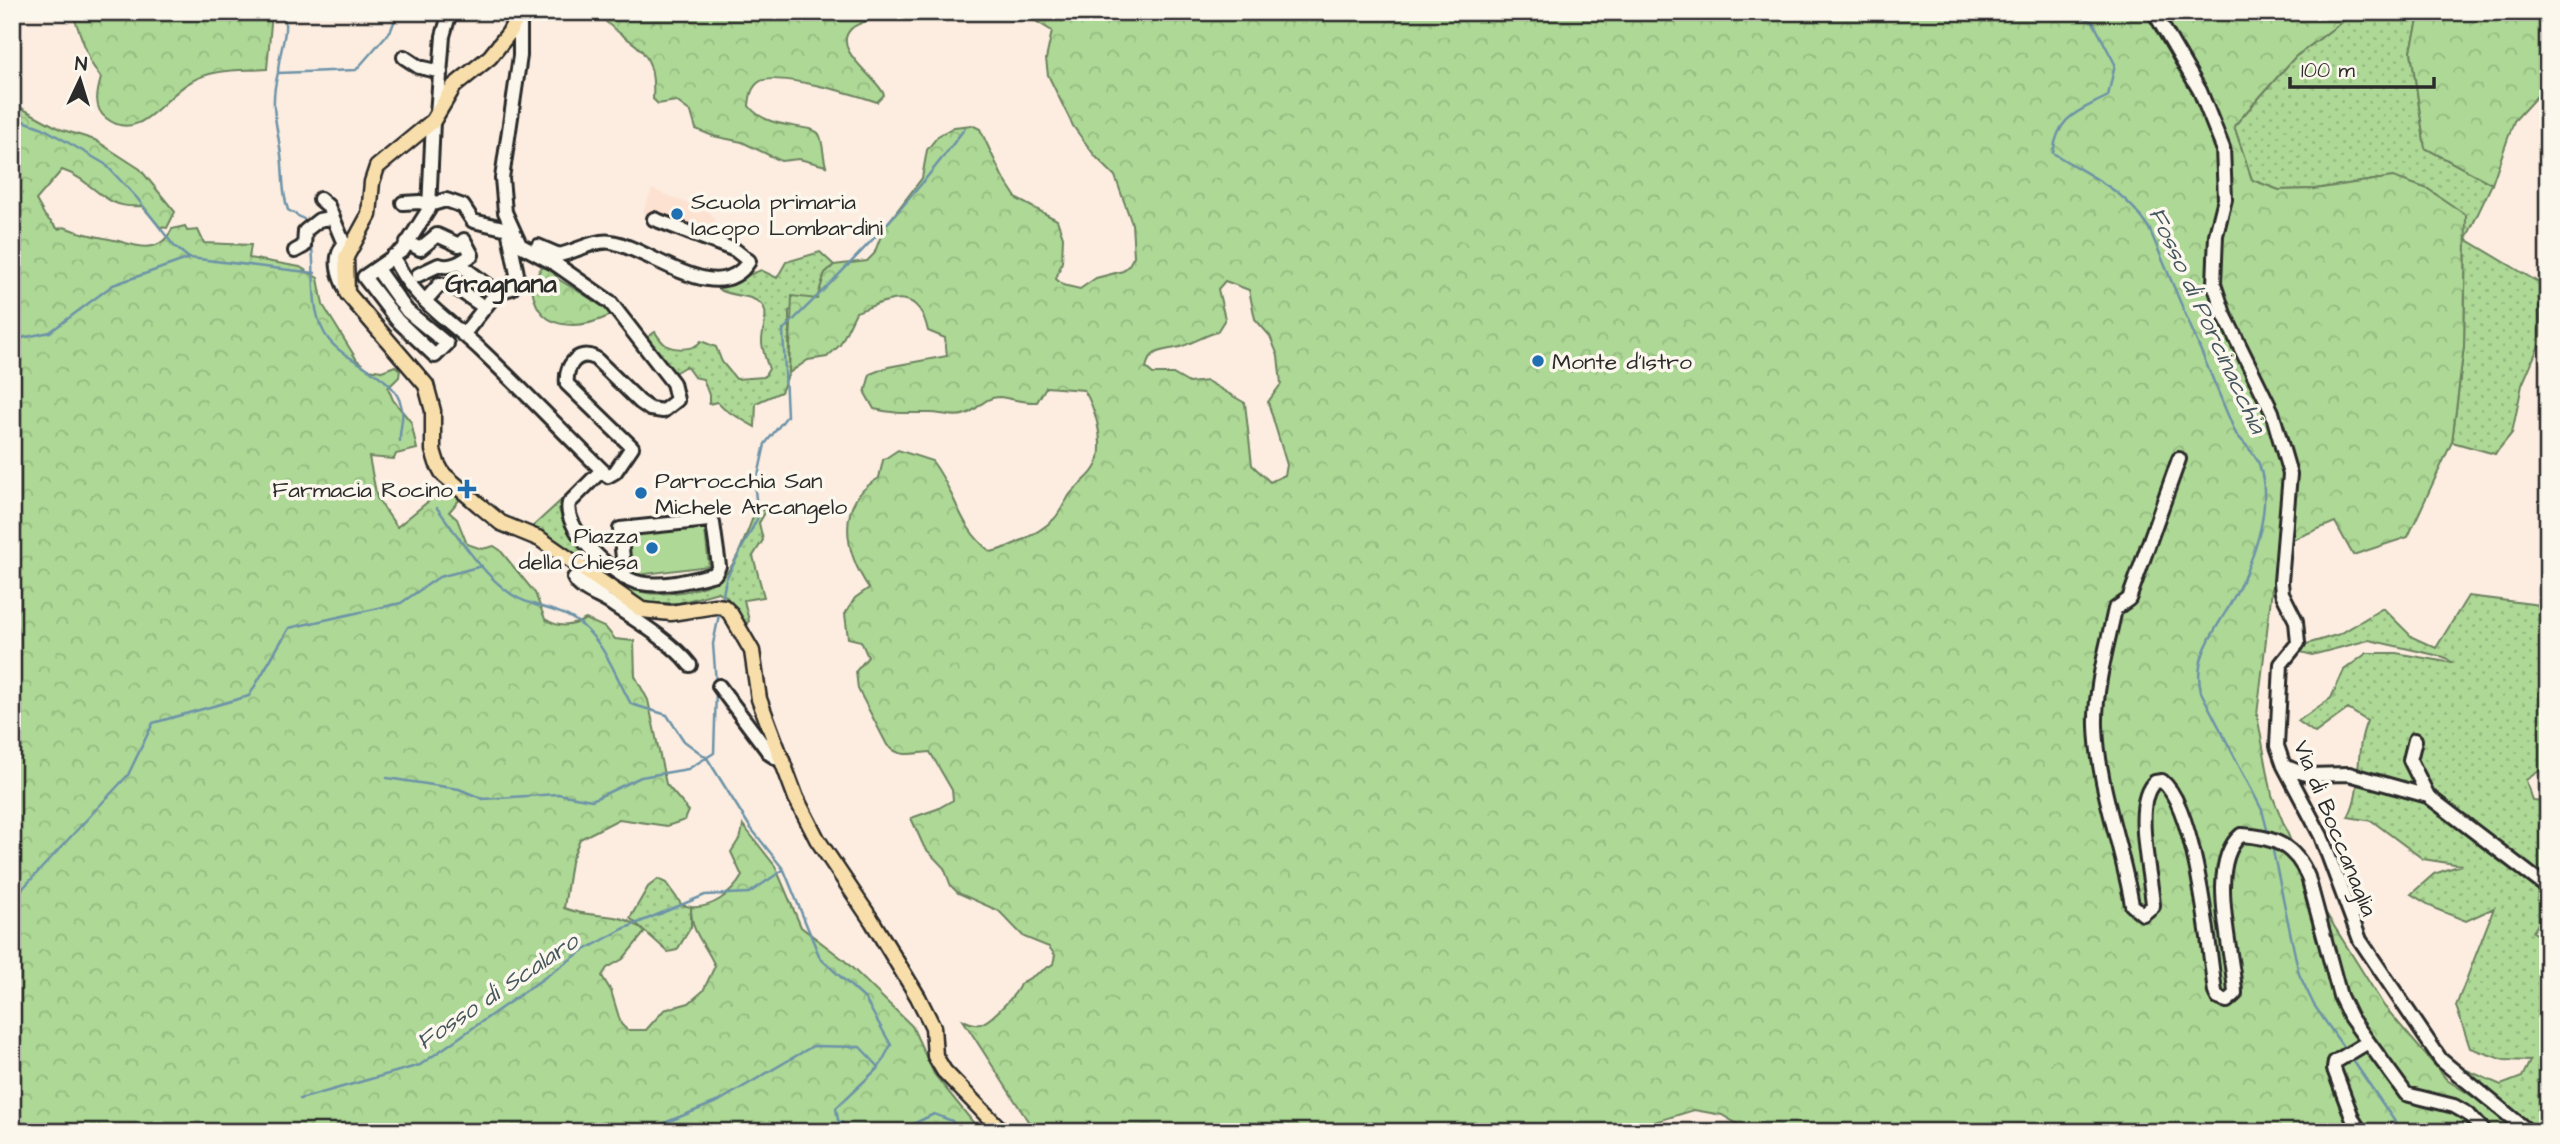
<svg xmlns="http://www.w3.org/2000/svg" width="2560" height="1144" viewBox="0 0 2560 1144" font-family="'Architects Daughter',sans-serif">
	<style>
		.built { fill: #fde2d2 }
		.grass { fill: url(#grass-dots); stroke: #6c8260; stroke-width: 2 }
		.forest { fill: url(#forest-crowns); stroke: #6c8260; stroke-width: 2; fill-rule: evenodd }
		.pitch { fill: #add895; stroke: #6c8260; stroke-width: 2 }
		.lines { fill: none; stroke-linecap: round; stroke-linejoin: round }
		.stream { stroke: #6d93a8; stroke-width: 2.5 }
		.minor-casing { stroke: #2b2b2b; stroke-width: 18 }
		.major-casing { stroke: #2b2b2b; stroke-width: 19 }
		.minor { stroke: #fbf7ec; stroke-width: 12 }
		.major { stroke: #f8deab; stroke-width: 14 }
		.poi-dot { fill: #1f6fb2; stroke: #fbf7ec; stroke-width: 2.5 }
		.labels { text-anchor: middle; stroke-width: 7; stroke-linejoin: round; paint-order: stroke }
		.poi-label { font-size: 23px; fill: #2b2b2b; stroke: #fbf7ec; text-anchor: start }
		.street-label { font-size: 23px; fill: #2b2b2b; stroke: #fbf7ec }
		.water-label { font-size: 24px; font-style: italic; fill: #46565f; stroke: #fbf7ec }
		.quarter-label { font-size: 26px; font-weight: bold; fill: #2b2b2b; stroke: #fbf7ec }
	</style>
	<defs>
		<pattern id="grass-dots" width="8" height="8" patternUnits="userSpaceOnUse" patternTransform="scale(1.75)"><rect width="8" height="8" fill="#add895"/><path d="M2 2h.1M6 6h.1" fill="none" stroke="#95ba81" stroke-width="1.8" stroke-linecap="round"/></pattern>
		<pattern id="forest-crowns" width="20" height="18" patternUnits="userSpaceOnUse" patternTransform="scale(1.75)"><rect width="20" height="18" fill="#add895"/><path d="M2 6a3 3 0 1 1 6 0M12 15a3 3 0 1 1 6 0" fill="none" stroke="#95ba81"/></pattern>
	</defs>
	<rect width="100%" height="100%" fill="#fcede0"/>
	<filter id="ink" filterUnits="userSpaceOnUse"><feTurbulence type="fractalNoise" baseFrequency=".0143" numOctaves="2"/><feDisplacementMap in="SourceGraphic" scale="14" xChannelSelector="R" yChannelSelector="G"/><feConvolveMatrix kernelMatrix="1 2 1 2 8 2 1 2 1" color-interpolation-filters="sRGB"/></filter>
	<g filter="url(#ink)">
		<path class="built" d="M652,189L710,212L720,228L722,238L732,243L728,251L646,222L643,211Z"/>
		<path class="grass" d="M2355,12H2420L2411,51L2425,147L2492,184L2466,239L2541,284L2540,343L2522,385L2512,433L2495,454L2452,442L2464,346L2466,239L2393,177L2315,189L2279,190L2252,180L2234,126L2295,57Z
			M820,252L834,265L825,273L817,299L789,311V373L781,392L756,403L755,427L724,409L717,402L709,404V395L703,379L694,377L686,366L671,375L645,339L655,332C657,335 662,343 666,345C674,350 694,351 701,341L716,347L722,362L736,379L764,377L769,369C766,361 763,351 762,343C761,327 775,307 753,299C742,294 726,296 717,288L761,270L777,278L786,262Z
			M568,494L559,509C563,530 622,587 642,592C663,597 703,591 721,578C737,567 749,526 757,507L766,511L759,523L763,540L753,556L764,597L744,600L749,621L746,624L726,596L718,592L679,603H645L633,599L556,541L530,529Z
			M2468,596L2548,606V765L2526,780L2532,801L2548,802V909L2533,932L2548,940V1132H2537L2509,1105L2455,1065L2501,1085L2522,1077L2530,1061L2504,1060L2470,1048L2456,1006L2494,908L2466,921L2436,909L2411,894L2434,874L2461,865L2423,859L2372,821L2348,817C2364,788 2353,754 2367,721L2348,709L2315,733L2298,721L2331,698L2344,670L2367,653H2396L2453,663L2444,657L2369,640L2312,655L2290,649L2340,634L2383,608L2412,637L2436,648Z
			M658,879L666,883L682,905L691,907V927L677,950L668,952L630,918L648,887Z"/>
		<path class="forest" d="M72,12H272L267,69C242,71 214,68 192,81C164,95 140,145 106,118C93,108 97,92 101,78L91,63Z
			M597,12H884C876,22 860,20 851,29C830,50 879,78 884,95L877,102C857,95 775,71 759,82C751,88 750,96 749,106C768,131 810,123 819,134C823,140 823,157 826,166L799,159L781,161L742,142L713,136L696,129L691,112L676,101L658,104L653,99C657,38 625,48 597,12Z
			M1021,12H2355L2295,57L2234,126L2252,180L2279,190L2315,189L2393,177L2428,189L2466,215L2464,346L2452,442L2408,537L2353,555L2335,522L2294,539L2272,589L2257,715L2272,795L2309,886L2384,1006L2447,1080L2489,1107L2513,1132H1751L1722,1115L1694,1110L1622,1132H1035L963,1020C967,1022 974,1025 980,1024C990,1022 1017,994 1020,984L1053,964L1055,955L1049,947L1024,937L999,911L958,893L951,886L944,868L924,847L911,818L937,809L953,800L952,790L930,752C913,753 901,759 887,745L858,689L856,671L868,657L861,641L848,638L845,614L855,598L869,588C844,551 835,503 879,478L883,460L898,450L932,461C957,493 957,526 991,552C1011,547 1038,534 1054,519C1061,512 1065,500 1072,492C1082,481 1095,474 1099,458C1103,436 1095,408 1084,390L1046,387L1037,402C1021,403 1011,398 999,397C984,397 978,410 966,414C953,419 940,412 928,413C908,413 894,414 874,409L865,393L870,374L888,367L947,356L945,338L928,331C918,284 890,300 856,312L840,345L827,357L808,360L789,373L792,296L817,299L825,273L834,265L867,261L874,254L884,228L922,178L927,150L938,136L954,127L972,125L980,129L1002,176L1017,199L1057,220L1063,237L1062,262L1056,279L1063,285L1080,289L1096,278L1123,271L1129,265L1134,256L1132,224L1115,176L1095,156L1073,126L1048,75L1046,59L1052,31ZM1225,281L1249,290L1255,319L1270,336L1278,356L1281,384L1268,402L1287,465L1285,475L1270,482L1252,465L1245,403L1207,381L1189,383L1173,374H1153L1146,368C1150,348 1165,351 1180,347C1192,343 1204,336 1217,332L1225,319L1218,289Z
			M2420,12H2548V84L2514,121L2492,184L2425,148L2411,51Z
			M12,103L60,129L95,140L140,169L175,212L167,228L160,227L142,206C101,210 96,181 62,170L36,200L45,216L58,229L64,227C83,235 100,237 119,241C139,247 160,254 172,229L185,226L187,231L198,230L204,243L251,245L249,258L300,267L318,278L323,305L357,360L368,369L382,371L395,366L400,370L399,377L388,388L393,400L411,422L417,449L396,454L394,459L369,457L377,498L397,527L447,486L461,498L449,512L457,519L467,544L482,549L494,546L500,550L535,593L545,619C559,628 571,627 586,619L606,628L615,639L634,641L635,676L648,700L666,784L689,811L685,820L667,826L619,819L580,839L571,862L564,908C595,921 619,908 645,932L623,959L607,968L602,976L611,991L621,1024L627,1030H646L664,1010L689,1003L703,991L715,966C704,941 691,934 691,907C711,909 732,894 742,876L731,852L741,836L743,825L775,866L801,927L844,960L912,1026L934,1074L981,1132H12Z
			M549,267L558,279L611,311V315C578,331 535,332 532,285L541,268Z"/>
		<path class="pitch" d="M704,522L709,566L630,576L624,531Z"/>
		<g class="lines">
			<path class="stream" d="M2071,12L2093,22L2115,64L2108,96C2078,112 2058,115 2053,153C2092,178 2122,187 2149,228L2236,434C2243,442 2255,453 2259,464C2275,510 2251,568 2228,608C2212,635 2193,659 2201,692L2262,810L2268,833
				M278,73C278,52 290,33 283,12
				M12,117L43,128L105,164L137,198L174,246L189,258
				M308,225L307,221L288,210C281,189 284,175 281,155C277,122 269,106 278,73L356,70L391,30L398,12
				M310,235C318,269 306,310 329,340C349,365 396,373 402,409C404,419 399,430 400,441
				M12,340L50,332L113,285L190,258L315,273
				M437,508C459,537 481,573 511,594C536,611 564,606 587,630C608,651 617,679 631,704L667,715L684,741L707,758L750,827L784,870L820,958L865,999L891,1045L879,1067L836,1108L838,1120L847,1126L907,1127L934,1114L952,1121L960,1132
				M722,600L726,579L758,517L755,490L765,444L787,416L783,330C852,263 908,206 965,128
				M716,683L713,644L720,610
				M387,778L459,789L483,799L558,794L592,800L641,777L688,769L714,753L716,690
				M2272,846L2299,974L2314,1005L2346,1051
				M12,900L128,775L153,723L249,696L289,628L401,603L439,577L482,566
				M2350,1056L2402,1132
				M300,1099L420,1065L581,952L623,929L705,895L749,893L783,870
				M642,1132L719,1101L813,1046L860,1047L879,1067"/>
			<g class="minor-casing">
				<path id="minor" d="M2154,12L2200,91L2223,148L2225,199L2216,235L2214,284L2224,314L2272,412L2290,474L2281,582L2282,593L2296,621L2298,643L2281,664L2277,746L2284,766L2321,836L2360,940L2441,1060L2529,1132
					M404,57L419,67L441,72
					M437,114L443,36L450,12
					M320,199L328,206L344,244C332,259 339,277 347,292
					M403,203L420,202L429,205L446,200L463,206L473,221L508,229
					M407,242L420,249L437,235L459,245L464,240L472,255C462,262 451,269 439,265L418,275
					M538,246L559,255C575,252 595,239 611,242C649,248 719,310 749,261L735,250L654,219
					M295,251L304,246L305,231L319,220L330,218
					M393,256C412,300 450,320 483,352C525,392 566,435 608,476L615,472L632,447L567,384C565,367 577,349 595,358L640,402L650,409L663,411L677,400L673,383L610,302L557,265L520,245L505,212L502,178L520,56V14
					M461,263L467,270L497,292
					M377,269L407,311L447,344L435,356L397,320L364,277L403,250L429,209L433,121
					M425,301L440,284L459,290L484,307
					M463,335L497,292L512,288L517,274L509,234
					M2179,459L2129,599L2115,609C2107,647 2095,687 2096,726C2098,787 2122,845 2132,905L2143,914L2153,906C2152,878 2131,802 2155,782L2162,781C2196,808 2209,947 2215,992L2218,998L2227,1001L2235,994C2234,954 2205,865 2241,835C2274,837 2295,845 2308,877L2340,996L2350,1017L2406,1094L2454,1106L2468,1114L2485,1132
					M602,470L569,503C562,529 616,579 640,583C663,588 692,580 715,574L719,566L713,523L709,520L620,529L625,578
					M607,588L601,592L574,578C581,592 601,596 613,605C637,621 673,643 690,665
					M719,686L770,754L783,762
					M2415,740L2410,760L2428,796
					M2284,766L2308,775L2349,774L2428,796L2548,888
					M2361,1132L2353,1120L2334,1069L2335,1062L2368,1042"/>
			</g>
			<g class="major-casing">
				<path id="major" d="M520,12L509,33L490,57L454,86L433,121L377,167L372,182L369,215L346,257L347,293L426,385L433,411V450L437,463L443,474L479,505L501,523L540,539L642,610L671,613L715,606L724,607L730,613L752,651L759,699L796,798L817,839L872,921L918,997L933,1027L935,1056L944,1071L1003,1132"/>
			</g>
			<use href="#minor" class="minor"/>
			<use href="#major" class="major"/>
		</g>
	</g>
	<g class="poi-dot">
		<circle cx="677" cy="214" r="7"/>
		<circle cx="1538" cy="361" r="7"/>
		<path d="M463.5 478.5h7v7h7v7h-7v7h-7v-7h-7v-7h7z"/>
		<circle cx="641" cy="493" r="7"/>
		<circle cx="652" cy="548" r="7"/>
	</g>
	<g class="labels">
		<g class="poi-label">
			<text x="691" y="209">Scuola primaria<tspan x="691" dy="26">Iacopo Lombardini</tspan></text>
			<text x="1552" y="369">Monte d'Istro</text>
			<text x="655" y="488">Parrocchia San<tspan x="655" dy="26">Michele Arcangelo</tspan></text>
			<text x="453" y="497" text-anchor="end">Farmacia Rocino</text>
			<text x="638" y="543" text-anchor="end">Piazza<tspan x="638" dy="26">della Chiesa</tspan></text>
		</g>
		<g class="street-label">
			<text transform="translate(2336 828) rotate(68)" y="8">Via di Boccanaglia</text>
		</g>
		<g class="water-label">
			<text transform="translate(2208 320) rotate(65)" y="8">Fosso di Porcinacchia</text>
			<text transform="translate(497 991) rotate(-34)" y="8">Fosso di Scalaro</text>
		</g>
		<g class="quarter-label">
			<text x="501" y="292">Gragnana</text>
		</g>
	</g>
	<rect width="2560" height="1144" fill="none" stroke="#fbf7ec" stroke-width="42"/>
	<rect x="21" y="21" width="2518" height="1102" fill="none" stroke="#2b2b2b" stroke-width="2.5" filter="url(#ink)"/>
	<g transform="translate(80 80) rotate(4)" stroke="#fbf7ec" stroke-width="5" paint-order="stroke">
	<path d="M0-5L12 26L0 18L-12 26Z" fill="#2b2b2b"/>
	<text y="-10" font-size="19" font-weight="bold" text-anchor="middle" fill="#2b2b2b">N</text>
	</g>
	<path d="M2290 77v10h144v-10" fill="none" stroke="#2b2b2b" stroke-width="3.5"/>
	<text x="2301" y="77" font-size="21" fill="#2b2b2b" stroke="#fbf7ec" stroke-width="5" paint-order="stroke">100 m</text>
</svg>
